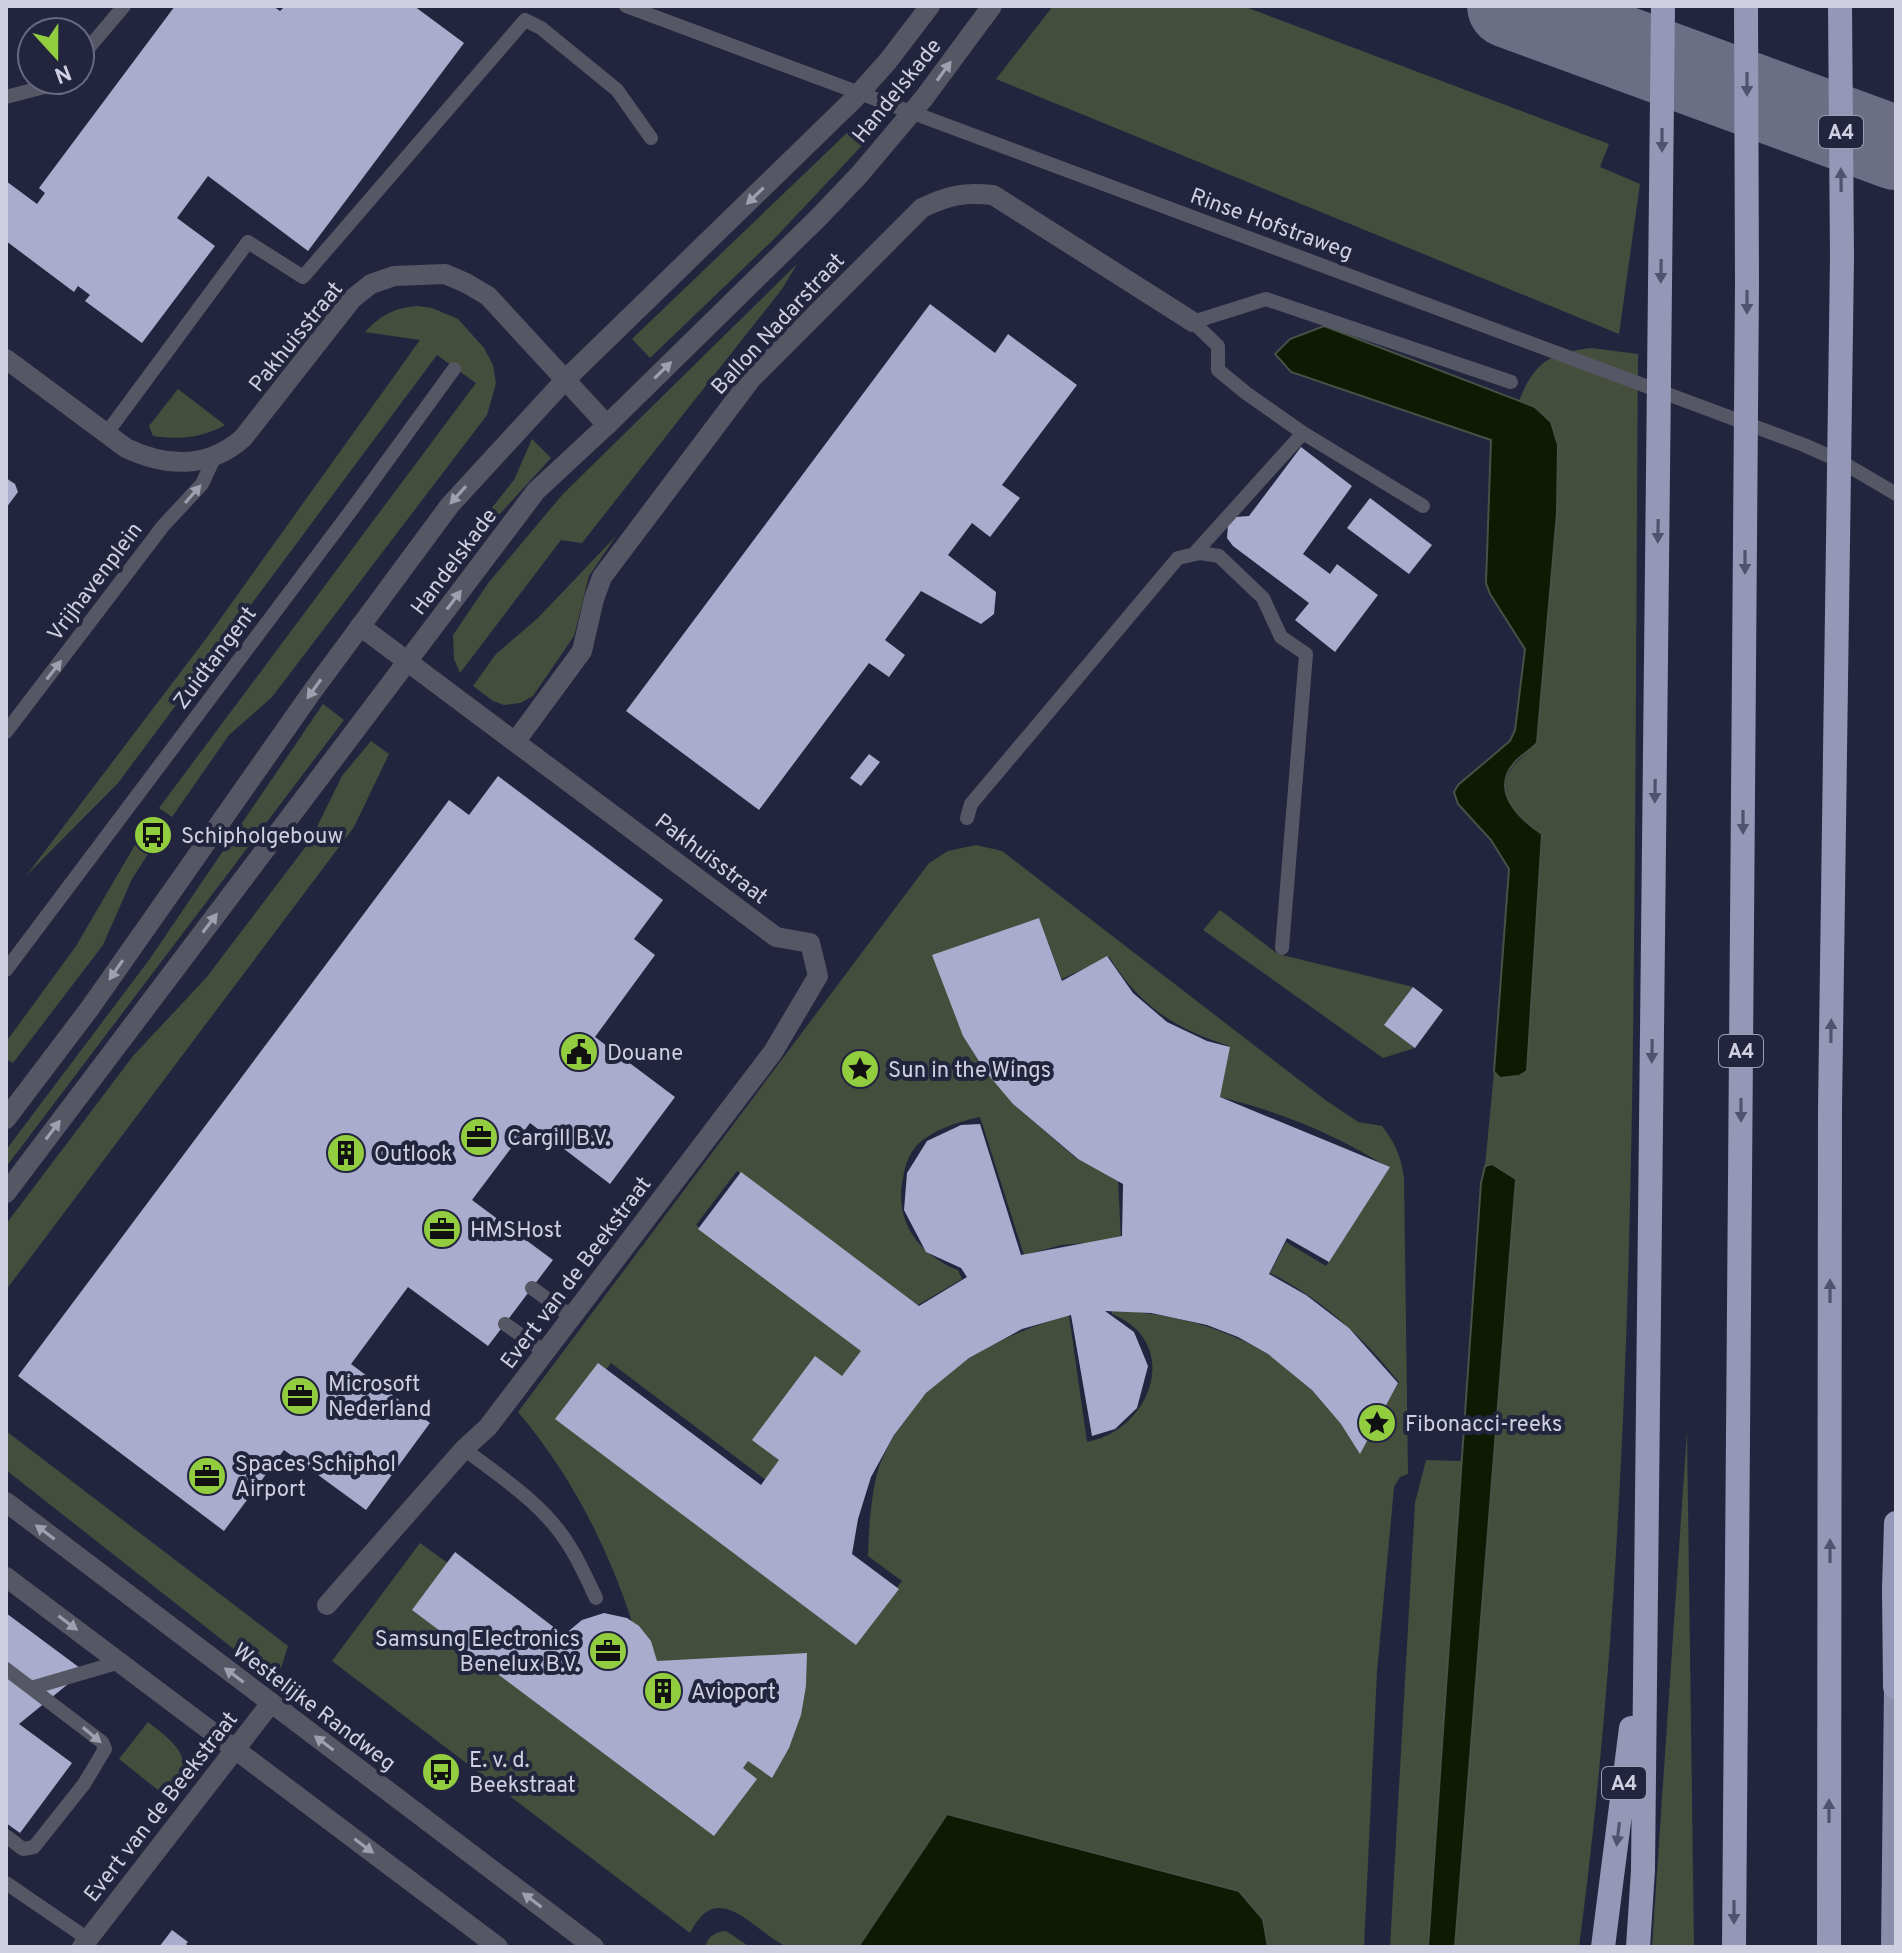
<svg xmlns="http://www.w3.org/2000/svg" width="1902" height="1953" viewBox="0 0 1902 1953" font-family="Overpass,sans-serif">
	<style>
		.green { fill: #454e3c; fill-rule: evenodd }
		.water { fill: #0f1a03; stroke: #485146; stroke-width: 2 }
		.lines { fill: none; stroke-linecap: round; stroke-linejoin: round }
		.taxiway { stroke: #6c6e85; stroke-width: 84 }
		.building { fill: #a9accc }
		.service { stroke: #565764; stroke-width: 14 }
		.minor { stroke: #565764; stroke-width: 20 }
		.tertiary { stroke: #565764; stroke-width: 20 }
		.trunk { stroke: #8b8eaa; stroke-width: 22 }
		.motorway { stroke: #9497b6; stroke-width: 24 }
		.oneway { fill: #9ea0af }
		.oneway2 { fill: #50536f }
		.labels { text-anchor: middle; stroke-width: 8; stroke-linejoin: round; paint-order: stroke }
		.shield { fill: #23253f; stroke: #9b9db0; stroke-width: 2 }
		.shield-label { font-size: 20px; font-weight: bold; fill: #ced0e1 }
		.street-label { font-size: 22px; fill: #ced0e1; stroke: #23253f }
		.poi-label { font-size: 22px; fill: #ced0e1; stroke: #23253f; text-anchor: start }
	</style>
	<rect width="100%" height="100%" fill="#23253f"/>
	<path class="green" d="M1053,6H1243L1609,144L1600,167L1640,184L1619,334L996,79Z
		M851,129L870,137L774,239L650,358L632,339Z
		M797,264L782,289L582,543L561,540L460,673L454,659L453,635L489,582L563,494Z
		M417,306L432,308L458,319L484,348L493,365L496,383L487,415L272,697L229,735L172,817L159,808L476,383L437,355L118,783L26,876L208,636L420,340L365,332C381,315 394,308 417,306Z
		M1592,348L1638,354C1636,605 1636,856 1632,1107C1627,1388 1616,1669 1579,1947H1455L1516,1179L1492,1164L1485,1166L1494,1072L1500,1078L1519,1076L1522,821C1501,795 1499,773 1528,753L1558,445C1551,421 1542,410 1519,401C1535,361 1550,353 1592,348Z
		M178,389L225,425C202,438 179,440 153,436L149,426Z
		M532,439L551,458L486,529L442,588L433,582L514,480Z
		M616,536L589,576L574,636L533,696L520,703L504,705L493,701L473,686L496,654L538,618Z
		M323,704L344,720L6,1167V1150L149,960Z
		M371,741L389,754L354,827L6,1290V1224L133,1056L206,978L310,841L342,776Z
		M135,845L148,854L132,879L103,945L13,1063L6,1059V1042L76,946Z
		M976,845L1002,851L1324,1099L1358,1122L1382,1126C1395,1143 1401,1156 1404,1178L1408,1474L1400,1477L1394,1487L1377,1672L1364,1947H1268L1263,1919L947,1814L858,1947C844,1947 799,1951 788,1947C755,1934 719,1875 690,1933L332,1661L420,1543L569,1650L639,1644C614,1559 575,1479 518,1412L929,863L948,851ZM1039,919L1062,979L1109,957C1141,1007 1174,1028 1229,1046L1220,1097C1281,1112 1335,1134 1389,1168L1326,1266L1286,1242L1270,1273C1322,1299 1363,1337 1399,1382L1360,1450C1350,1435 1340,1418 1328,1405C1269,1339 1196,1315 1111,1310L1112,1314C1182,1342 1153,1429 1087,1442L1069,1315C987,1339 918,1378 882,1459C871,1484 869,1529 868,1556L902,1581L868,1625L578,1406L611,1363L766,1480L863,1350L696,1225L737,1171L918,1305L962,1279L958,1270C918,1254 894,1221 903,1178C905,1166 909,1153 918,1144C933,1130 960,1121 980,1117L1024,1255L1062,1245L1121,1240L1118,1180L1076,1158L1013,1104Z
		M1220,910L1278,954L1413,987L1385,1025L1415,1048L1383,1058L1203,930Z
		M6,1431L288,1646L281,1668L263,1672L6,1470Z
		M1687,1431L1694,1947H1652L1654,1916Z
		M1426,1460L1462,1461L1428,1947H1390L1415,1503Z
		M148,1722C185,1751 192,1757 173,1802L119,1759Z
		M726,1931L750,1947H709L706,1945C709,1935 716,1932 726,1931Z"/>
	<path class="water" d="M1324,326L1535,407L1551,422L1558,445L1557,513L1537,743C1531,750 1523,754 1517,760C1488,789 1518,818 1542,834L1527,1071L1519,1076L1500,1078L1494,1072L1509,869L1491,840L1458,804L1454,792L1458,785L1510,741L1515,730L1525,649L1490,594L1486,583L1491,440L1291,372L1275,354L1290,339Z
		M1492,1164L1516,1179L1455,1947H1428L1481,1183L1485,1166Z
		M947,1814L1239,1891L1263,1919L1268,1947H858Z"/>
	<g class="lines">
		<path class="taxiway" d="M1509,6L1896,148"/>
	</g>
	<path class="building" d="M175,6H273L280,11L285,6H414L464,43L308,251L208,176L177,218L215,246L142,343L85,301L90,295L78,286L74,292L6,241V181L37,204L45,193L39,188Z
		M930,304L995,353L1008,334L1077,385L1002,485L1020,498L990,537L972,523L948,555L996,592L994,614L981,624L921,591L885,640L905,655L889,677L869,663L759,810L626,711Z
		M1301,447L1352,486L1303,554L1330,574L1337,564L1378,595L1335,652L1295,620L1309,603L1233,546L1227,538L1228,524L1235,517L1249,516Z
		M6,478L15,484L18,492L6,508Z
		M1370,498L1432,545L1409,574L1347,528Z
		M869,754L880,762L861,786L850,778Z
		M498,776L663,900L634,939L655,955L595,1037L675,1097L610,1184L530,1123L472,1200L553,1260L488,1346L408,1287L351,1364L430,1423L366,1510L284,1450L224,1531L18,1376L449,800L469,815Z
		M1039,918L1062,981L1107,956L1133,993L1167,1022L1207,1041L1230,1047L1220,1097L1390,1167L1329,1262L1287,1238L1269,1274L1306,1295L1349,1328L1398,1383L1360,1454L1341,1424L1312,1390L1268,1354L1238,1337L1207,1325L1151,1313L1105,1311L1134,1332L1148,1366L1137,1408L1115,1429L1092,1436L1071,1315L1022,1329L969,1358L926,1393L894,1435L871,1477L858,1519L852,1554L899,1589L856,1645L555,1419L598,1363L761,1485L779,1460L752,1440L815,1356L842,1376L861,1351L698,1229L741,1172L919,1306L967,1277L961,1268L926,1252L904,1210L907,1173L927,1141L961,1125L980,1124L1021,1255L1122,1236L1123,1184L1078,1159L1013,1104L986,1072L963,1036L932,955Z
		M1413,987L1443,1010L1415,1048L1384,1025Z
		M455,1552L564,1635L582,1620L604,1613L627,1618L639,1626L651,1641L657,1661L807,1653L806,1686L801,1715L789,1748L772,1778L748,1761L743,1768L757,1779L714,1836L412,1610Z
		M6,1613L84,1671L19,1724L72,1763L20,1833L6,1823Z
		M172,1930L188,1942L186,1944L190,1947H159Z"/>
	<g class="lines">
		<path class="service" d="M626,6L1804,445L1840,461L1896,494
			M80,58L124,6
			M6,97L59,83L61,80
			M1303,433L1423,506
			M106,434L248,242L303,277L525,20L541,28L617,90L651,138
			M1194,554L1303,433L1246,393L1218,370V346L1193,322L1266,299L1511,382
			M6,732L163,526L202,484L215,456
			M967,818L971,804L1178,558L1200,553L1219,556L1263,598L1281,637L1306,654L1282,948
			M6,970L353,508L454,369
			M532,1288L572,1317
			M505,1324L545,1352
			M464,1449C502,1478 545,1505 570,1547C580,1563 588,1581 596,1598
			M6,1669L31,1688L120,1662
			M6,1836L23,1849L34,1847L84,1784L105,1749L102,1742L31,1688
			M6,1883L88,1939"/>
		<path class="minor" d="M6,359L126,448C166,467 208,469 243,438L352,299L371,284L394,276L445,274L466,283L488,296L607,425
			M515,742L582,651L594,599L602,577L752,378L922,208C949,195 964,192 993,195L1193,322
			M327,1605L464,1449L488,1427L773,1052L818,976L810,943L776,937L360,626
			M82,1947L271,1703"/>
		<path class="tertiary" d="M6,1119L90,1008L314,689L450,505L565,380L854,99L888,61L930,6
			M6,1193L536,491L607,425L819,217L859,175L924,98L992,6
			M6,1502L594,1947
			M6,1577L498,1947"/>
		<path class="trunk" d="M1892,1947L1895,1687"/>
		<path class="motorway" d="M1895,1687L1894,1589L1896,1523
			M1603,1947L1631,1728
			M1638,1947L1643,1870L1663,6
			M1734,1947L1747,284L1746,6
			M1829,1947L1830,1108L1842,258L1840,6"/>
	</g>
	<defs><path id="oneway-solid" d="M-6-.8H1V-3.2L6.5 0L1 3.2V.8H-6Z" transform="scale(2)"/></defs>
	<g class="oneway">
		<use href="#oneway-solid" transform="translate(944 71) rotate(-54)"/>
		<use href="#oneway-solid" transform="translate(755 196) rotate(136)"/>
		<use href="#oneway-solid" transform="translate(663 370) rotate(-44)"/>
		<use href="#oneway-solid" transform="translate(193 494) rotate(-49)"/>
		<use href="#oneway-solid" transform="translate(458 495) rotate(132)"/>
		<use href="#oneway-solid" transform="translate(454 600) rotate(-53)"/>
		<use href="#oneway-solid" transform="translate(54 670) rotate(-52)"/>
		<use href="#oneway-solid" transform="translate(314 689) rotate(126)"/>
		<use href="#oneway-solid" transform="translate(210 923) rotate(-53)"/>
		<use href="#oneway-solid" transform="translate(116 970) rotate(125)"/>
		<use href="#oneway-solid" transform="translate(53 1130) rotate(-53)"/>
		<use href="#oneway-solid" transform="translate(45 1532) rotate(-143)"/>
		<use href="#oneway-solid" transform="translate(68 1623) rotate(37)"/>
		<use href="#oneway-solid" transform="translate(234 1675) rotate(-143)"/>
		<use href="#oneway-solid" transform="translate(92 1735) rotate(40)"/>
		<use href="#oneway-solid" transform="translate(324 1743) rotate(-143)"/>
		<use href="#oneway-solid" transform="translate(364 1846) rotate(37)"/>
		<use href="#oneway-solid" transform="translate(532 1900) rotate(-143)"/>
	</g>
	<g class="oneway2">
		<use href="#oneway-solid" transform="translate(1747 84) rotate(90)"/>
		<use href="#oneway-solid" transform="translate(1662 140) rotate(90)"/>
		<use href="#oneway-solid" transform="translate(1841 180) rotate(-91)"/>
		<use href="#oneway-solid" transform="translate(1661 271) rotate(91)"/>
		<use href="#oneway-solid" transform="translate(1747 302) rotate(90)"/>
		<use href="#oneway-solid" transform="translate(1658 531) rotate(91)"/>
		<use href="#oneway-solid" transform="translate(1745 562) rotate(90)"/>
		<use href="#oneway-solid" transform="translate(1655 791) rotate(91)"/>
		<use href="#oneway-solid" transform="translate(1743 822) rotate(90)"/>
		<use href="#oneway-solid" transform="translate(1831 1031) rotate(-89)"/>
		<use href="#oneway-solid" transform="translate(1652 1051) rotate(91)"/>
		<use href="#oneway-solid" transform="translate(1741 1110) rotate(90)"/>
		<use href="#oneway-solid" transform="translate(1830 1291) rotate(-90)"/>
		<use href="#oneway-solid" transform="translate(1830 1551) rotate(-90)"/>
		<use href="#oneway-solid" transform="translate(1829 1811) rotate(-90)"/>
		<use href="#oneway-solid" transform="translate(1618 1834) rotate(97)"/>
		<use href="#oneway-solid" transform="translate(1734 1912) rotate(90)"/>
	</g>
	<defs>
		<g id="bus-disc" transform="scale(2)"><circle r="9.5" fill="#92cd3f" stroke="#23253f"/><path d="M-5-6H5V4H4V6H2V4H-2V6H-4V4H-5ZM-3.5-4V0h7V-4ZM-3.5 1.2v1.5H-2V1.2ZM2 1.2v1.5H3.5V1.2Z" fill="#111"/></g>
		<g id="civic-disc" transform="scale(2)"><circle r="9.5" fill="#92cd3f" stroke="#23253f"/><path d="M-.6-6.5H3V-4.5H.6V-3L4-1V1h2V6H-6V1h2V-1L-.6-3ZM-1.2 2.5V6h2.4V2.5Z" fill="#111"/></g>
		<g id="sight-disc" transform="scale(2)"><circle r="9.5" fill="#92cd3f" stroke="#23253f"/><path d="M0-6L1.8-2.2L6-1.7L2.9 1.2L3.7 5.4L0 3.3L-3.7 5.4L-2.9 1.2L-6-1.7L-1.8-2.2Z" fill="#111"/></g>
		<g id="office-disc" transform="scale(2)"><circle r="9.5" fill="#92cd3f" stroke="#23253f"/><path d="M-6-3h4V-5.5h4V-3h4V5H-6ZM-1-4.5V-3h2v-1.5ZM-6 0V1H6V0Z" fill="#111"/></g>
		<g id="building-disc" transform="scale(2)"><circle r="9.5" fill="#92cd3f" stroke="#23253f"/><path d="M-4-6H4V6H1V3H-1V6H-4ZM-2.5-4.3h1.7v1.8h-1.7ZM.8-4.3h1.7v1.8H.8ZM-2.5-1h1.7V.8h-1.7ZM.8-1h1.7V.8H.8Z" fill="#111"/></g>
	</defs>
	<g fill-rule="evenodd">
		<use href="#bus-disc" x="153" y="835"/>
		<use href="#civic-disc" x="579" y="1052"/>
		<use href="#sight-disc" x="860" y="1069"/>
		<use href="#office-disc" x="479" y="1137"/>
		<use href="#building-disc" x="346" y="1153"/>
		<use href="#office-disc" x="442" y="1229"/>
		<use href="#office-disc" x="300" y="1396"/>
		<use href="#sight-disc" x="1377" y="1423"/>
		<use href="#office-disc" x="207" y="1476"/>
		<use href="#office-disc" x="608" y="1651"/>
		<use href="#building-disc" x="663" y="1691"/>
		<use href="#bus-disc" x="441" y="1772"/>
	</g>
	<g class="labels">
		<g class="shield">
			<rect x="1819" y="116" width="44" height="32" rx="6"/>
			<rect x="1719" y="1035" width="44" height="32" rx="6"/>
			<rect x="1602" y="1767" width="44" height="32" rx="6"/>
		</g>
		<g class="shield-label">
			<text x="1841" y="139">A4</text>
			<text x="1741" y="1058">A4</text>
			<text x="1624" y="1790">A4</text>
		</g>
		<g class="street-label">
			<text transform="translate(896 90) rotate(-51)" y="8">Handelskade</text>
			<text transform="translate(1272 223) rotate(20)" y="8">Rinse Hofstraweg</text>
			<text transform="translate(777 323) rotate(-47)" y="8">Ballon Nadarstraat</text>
			<text transform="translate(295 336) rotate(-51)" y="8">Pakhuisstraat</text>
			<text transform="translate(453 561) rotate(-53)" y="8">Handelskade</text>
			<text transform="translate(94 581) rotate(-53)" y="8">Vrijhavenplein</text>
			<text transform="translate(214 657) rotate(-53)" y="8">Zuidtangent</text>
			<text transform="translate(712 858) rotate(37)" y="8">Pakhuisstraat</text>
			<text transform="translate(575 1272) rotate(-53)" y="8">Evert van de Beekstraat</text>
			<text transform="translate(315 1706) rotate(37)" y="8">Westelijke Randweg</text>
			<text transform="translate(160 1806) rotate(-52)" y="8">Evert van de Beekstraat</text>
		</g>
		<g class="poi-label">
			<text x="181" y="843">Schipholgebouw</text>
			<text x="607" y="1060">Douane</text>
			<text x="888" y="1077">Sun in the Wings</text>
			<text x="507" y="1145">Cargill B.V.</text>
			<text x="374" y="1161">Outlook</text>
			<text x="470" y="1237">HMSHost</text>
			<text x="328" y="1391">Microsoft<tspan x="328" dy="25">Nederland</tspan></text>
			<text x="1405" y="1431">Fibonacci-reeks</text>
			<text x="235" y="1471">Spaces Schiphol<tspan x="235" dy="25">Airport</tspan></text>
			<text x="580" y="1646" text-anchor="end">Samsung Electronics<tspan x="580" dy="25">Benelux B.V.</tspan></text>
			<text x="691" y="1699">Avioport</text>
			<text x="469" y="1767">E. v. d.<tspan x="469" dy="25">Beekstraat</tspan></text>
		</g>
	</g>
	<rect width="1902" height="1953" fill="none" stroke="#ced0e1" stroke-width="16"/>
	<g transform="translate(56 56) rotate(159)"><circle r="38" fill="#23253f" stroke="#676980" stroke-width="2"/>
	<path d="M0-6L14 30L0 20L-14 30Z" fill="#92cd3f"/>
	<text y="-12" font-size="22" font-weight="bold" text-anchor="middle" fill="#ced0e1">N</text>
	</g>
</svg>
